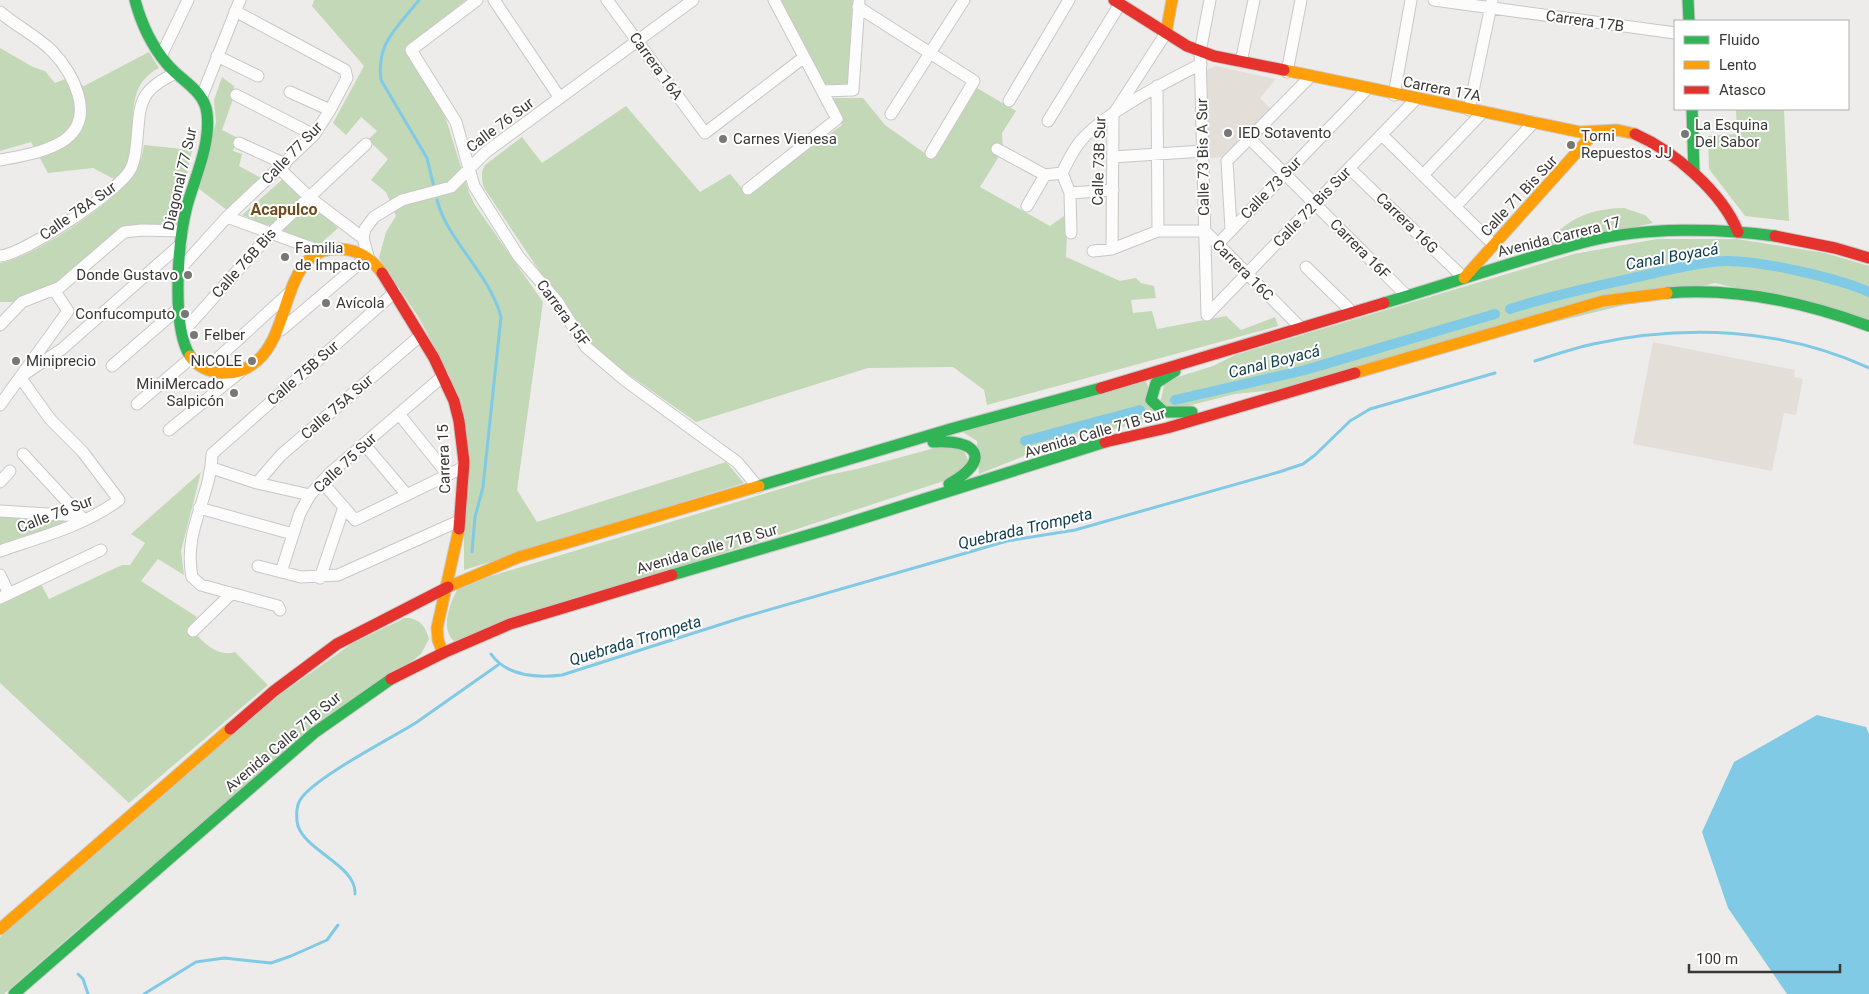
<svg xmlns="http://www.w3.org/2000/svg" width="1869" height="994" viewBox="0 0 1869 994" font-family="Roboto,sans-serif">
	<style>
		.built { fill: #e4ded9 }
		.green { fill: #c2d8b6 }
		.water { fill: #80cae6 }
		.lines { fill: none; stroke-linecap: round; stroke-linejoin: round }
		.stream { stroke: #80cae6; stroke-width: 3 }
		.canal { stroke: #80cae6; stroke-width: 10 }
		.street-casing { stroke: #c9c8c6; stroke-width: 13 }
		.fast-casing { stroke: #c9c8c6; stroke-width: 13 }
		.slow-casing { stroke: #c9c8c6; stroke-width: 13 }
		.jam-casing { stroke: #c9c8c6; stroke-width: 13 }
		.street { stroke: #fcfcfc; stroke-width: 11 }
		.fast { stroke: #30b455; stroke-width: 11 }
		.slow { stroke: #ff9f0a; stroke-width: 11 }
		.jam { stroke: #e5322d; stroke-width: 11 }
		.poi-dot { fill: #797776; stroke: #fff; stroke-width: 2 }
		.labels { text-anchor: middle; stroke-width: 4; stroke-linejoin: round; paint-order: stroke }
		.street-label { font-size: 15px; fill: #3a3837; stroke: #fff }
		.poi-label { font-size: 15px; fill: #3a3837; stroke: #fff; text-anchor: start }
		.neighbourhood-label { font-size: 16px; font-weight: bold; fill: #714c1d; stroke: #fff }
		.water-label { font-size: 16px; font-style: italic; fill: #0f3e4f; stroke: #fff }
	</style>
	<rect width="100%" height="100%" fill="#eeecea"/>
	<path class="built" d="M1216,66L1276,79L1260,98L1272,110L1225,157L1208,158L1206,70Z
		M1653,342L1795,370L1794,377L1803,379L1796,415L1784,413L1772,471L1633,444Z"/>
	<path class="green" d="M314,0H466L408,46L446,119L469,193L475,205L543,302L517,490L537,522L726,462L744,483L464,570V525L451,378L419,318L379,258L386,232L396,216L386,192L371,180L388,159L368,140L377,131L361,117L346,135L333,123L364,66L312,6Z
		M781,0H856L851,85L821,84Z
		M0,48L33,67L45,71L55,83L65,79L84,86L149,52L159,68C111,92 152,155 114,179L93,168L48,173L31,142L0,151Z
		M222,77L234,86L233,99L222,130L238,138L233,151L242,154L239,166L263,179L228,211L198,188L216,122L214,100Z
		M977,88L1016,111L1002,133L1003,150L980,187L1050,226L1068,213L1066,257L1120,281L1136,278L1141,283L1154,286L1156,298L1131,300L1133,313L1152,311L1157,329L1226,316L1241,330L1275,317L1278,326L987,405L984,390L953,367L868,368L696,422L598,353L581,333L484,188C482,180 480,173 485,165L522,137L542,163L626,106L700,192L730,174L747,194L842,125L829,98H863L885,125L933,159Z
		M1736,109H1784L1789,221L1745,216L1709,169L1708,136L1737,134Z
		M144,145L192,150L177,225L151,224L124,228L60,282L18,302H0V263C34,257 103,209 127,183C137,172 142,160 144,145Z
		M283,179L338,228L318,246L242,215Z
		M1624,208L1645,215L1653,223L1541,247C1568,220 1585,209 1624,208Z
		M1657,239H1737L1825,253L1869,266V320L1715,283L1275,390L1235,394L1176,409L1160,404L1165,381L1213,366L1235,355L1574,254Z
		M1146,381L1159,419L1062,441L979,474L977,441L963,432Z
		M946,445L963,449L969,462L953,478L454,641C440,628 450,604 457,590L488,577L823,476L857,469Z
		M201,472L181,551L184,575L158,559L141,581L197,617L190,627C200,640 217,658 235,652L268,685L129,803L0,683V602L41,584L49,599L122,565H130L145,543L131,534Z
		M0,513L71,515V522L0,554Z
		M405,618C420,618 425,626 429,639L421,654L92,917L4,994H0V937L271,701L353,643Z"/>
	<path class="water" d="M1817,715L1866,727L1869,734V994H1787L1728,908L1702,832L1734,762Z"/>
	<g class="lines">
		<path class="stream" d="M419,0C398,27 376,42 381,80L427,158L434,187
			M437,200C448,242 489,272 501,317L483,487L475,517L472,552
			M1535,361C1554,355 1574,348 1593,344C1685,324 1783,328 1869,368
			M491,654C507,677 537,678 562,675L744,617L966,553L1007,541L1075,530L1279,472L1303,464L1315,455L1350,421L1370,409L1495,373
			M355,894C357,866 307,852 298,826C296,818 296,807 300,800C313,778 392,738 417,722C444,703 471,684 498,665
			M78,974L83,979L88,994
			M144,994L196,962L224,958L271,963L291,956L327,940L338,925"/>
		<path class="canal" d="M1510,309C1553,295 1598,286 1642,276C1669,270 1698,262 1725,261C1759,260 1838,278 1869,292
			M1175,400L1305,370L1495,314
			M1025,441L1140,410"/>
		<g class="street-casing">
			<path id="street" d="M477,0L411,50L456,122L474,186L519,257L557,301L586,347L626,381L737,462L758,487
				M494,0L560,98
				M607,0L705,133L803,58
				M1434,0L1675,33
				M858,7L974,81L931,153
				M0,12C16,26 37,36 52,51C73,73 96,116 66,139C48,152 21,156 0,160
				M161,56L188,0
				M217,56L258,76
				M1241,62L1254,0
				M1287,72L1301,0
				M1157,86L1158,231
				M822,91L853,90L859,2
				M290,92L330,110
				M236,95L314,135
				M1394,95L1411,0
				M202,96L240,0
				M1009,101L1069,0
				M1469,110L1492,1
				M891,114L964,0
				M1048,121L1120,4
				M1382,135L1494,245
				M1250,139L1406,295
				M239,143L285,164
				M997,149L1045,175L1062,173
				M1113,157L1203,151
				M1349,168L1464,278
				M280,169L310,198L363,238
				M1062,173C1067,163 1072,152 1079,143C1103,113 1166,82 1201,64
				M1062,173L1070,193L1071,233
				M1423,175L1483,112
				M748,189L837,119L774,0
				M1070,193L1113,190
				M1027,206L1045,175
				M1455,207L1534,122
				M227,217L320,251
				M1231,229L1227,161L1310,77
				M1217,245L1367,89
				M1112,249L1113,115L1166,33
				M1093,251L1112,249L1158,231H1205L1300,327
				M0,256C23,255 119,191 130,170C134,164 135,156 136,148C141,108 134,92 176,73
				M1306,267L1352,312
				M180,269L227,217L314,135L330,110L347,78L345,70L235,11
				M1207,315L1200,52L1210,0
				M1207,315L1416,99
				M0,325L22,302L60,287L124,232L142,230L182,231
				M281,330L368,256L363,238L365,229L374,217L402,200L451,187L486,152L693,0
				M182,333L271,233L366,144
				M112,366L179,308
				M206,369L289,293
				M137,404L191,358
				M0,405L68,311L54,290
				M399,414L448,475
				M169,430L240,372
				M364,444L407,495
				M23,454L84,520
				M212,468L257,483L310,495
				M0,482L10,471
				M322,482L355,520L462,468
				M257,483L281,455L420,336
				M199,508L293,534
				M0,511L80,516
				M0,551C40,537 84,526 119,500L82,451L50,419L20,377L62,349L181,244
				M258,566L301,577L338,575L459,521
				M281,572L300,513L310,495L328,475L443,376
				M0,575L9,594
				M320,578L344,507
				M0,598L101,550
				M280,610L278,606L201,585L192,577C183,528 211,498 212,454L395,292
				M193,631L231,594"/>
		</g>
		<g class="fast-casing">
			<path id="fast" d="M135,0C141,23 152,46 167,64C181,81 204,90 207,113C211,144 195,177 187,206C178,241 171,326 190,356
				M1688,0L1689,21
				M1692,109L1694,173
				M1667,293C1737,287 1804,302 1869,326
				M1384,303C1452,283 1520,259 1589,241C1645,227 1718,228 1775,236
				M1175,371L1156,383L1151,400L1164,412H1192
				M933,442C977,439 993,459 949,484
				M759,486L954,428L1101,388
				M672,575L829,529L1105,442
				M14,994L314,733L391,679"/>
		</g>
		<g class="slow-casing">
			<path id="slow" d="M1166,33L1172,0
				M1284,70L1580,132L1617,130L1635,134
				M1464,278L1594,133
				M190,356C198,368 210,372 223,373C237,374 248,369 258,360C293,329 282,246 340,249C359,250 371,258 382,273
				M1355,373L1603,301L1667,293
				M448,587L519,557L759,486
				M443,653L438,640L437,628L459,529
				M0,929L230,729"/>
		</g>
		<g class="jam-casing">
			<path id="jam" d="M1114,0L1187,46L1214,56L1284,70
				M1635,134C1674,151 1722,192 1738,232
				M1775,236L1835,248L1869,258
				M382,273L434,358L454,401L459,421L464,462L459,529
				M1101,388L1384,303
				M1105,442L1167,428L1355,373
				M391,679L443,653L510,624L672,575
				M230,729L274,691L337,644L448,587"/>
		</g>
		<use href="#street" class="street"/>
		<use href="#fast" class="fast"/>
		<use href="#slow" class="slow"/>
		<use href="#jam" class="jam"/>
	</g>
	<g class="poi-dot">
		<circle cx="1228" cy="133" r="5"/>
		<circle cx="1685" cy="134" r="5"/>
		<circle cx="723" cy="139" r="5"/>
		<circle cx="1571" cy="145" r="5"/>
		<circle cx="285" cy="257" r="5"/>
		<circle cx="188" cy="275" r="5"/>
		<circle cx="326" cy="303" r="5"/>
		<circle cx="185" cy="314" r="5"/>
		<circle cx="194" cy="335" r="5"/>
		<circle cx="16" cy="361" r="5"/>
		<circle cx="252" cy="361" r="5"/>
		<circle cx="234" cy="393" r="5"/>
	</g>
	<g class="labels">
		<g class="street-label">
			<text transform="translate(1585 21) rotate(8)" y="5">Carrera 17B</text>
			<text transform="translate(656 66) rotate(54)" y="5">Carrera 16A</text>
			<text transform="translate(1442 89) rotate(11)" y="5">Carrera 17A</text>
			<text transform="translate(500 125) rotate(-37)" y="5">Calle 76 Sur</text>
			<text transform="translate(292 153) rotate(-46)" y="5">Calle 77 Sur</text>
			<text transform="translate(1203 157) rotate(-91)" y="5">Calle 73 Bis A Sur</text>
			<text transform="translate(1099 161) rotate(-88)" y="5">Calle 73B Sur</text>
			<text transform="translate(180 179) rotate(-77)" y="5">Diagonal 77 Sur</text>
			<text transform="translate(1271 188) rotate(-46)" y="5">Calle 73 Sur</text>
			<text transform="translate(1519 196) rotate(-47)" y="5">Calle 71 Bis Sur</text>
			<text transform="translate(1312 207) rotate(-46)" y="5">Calle 72 Bis Sur</text>
			<text transform="translate(78 211) rotate(-35)" y="5">Calle 78A Sur</text>
			<text transform="translate(1407 223) rotate(44)" y="5">Carrera 16G</text>
			<text transform="translate(1559 237) rotate(-14)" y="5">Avenida Carrera 17</text>
			<text transform="translate(1360 249) rotate(45)" y="5">Carrera 16F</text>
			<text transform="translate(244 263) rotate(-48)" y="5">Calle 76B Bis</text>
			<text transform="translate(1243 270) rotate(45)" y="5">Carrera 16C</text>
			<text transform="translate(563 313) rotate(54)" y="5">Carrera 15F</text>
			<text transform="translate(303 373) rotate(-41)" y="5">Calle 75B Sur</text>
			<text transform="translate(337 407) rotate(-41)" y="5">Calle 75A Sur</text>
			<text transform="translate(1095 433) rotate(-16)" y="5">Avenida Calle 71B Sur</text>
			<text transform="translate(444 459) rotate(-92)" y="5">Carrera 15</text>
			<text transform="translate(345 463) rotate(-43)" y="5">Calle 75 Sur</text>
			<text transform="translate(55 514) rotate(-21)" y="5">Calle 76 Sur</text>
			<text transform="translate(707 549) rotate(-16)" y="5">Avenida Calle 71B Sur</text>
			<text transform="translate(283 742) rotate(-40)" y="5">Avenida Calle 71B Sur</text>
		</g>
		<g class="poi-label">
			<text x="1695" y="130">La Esquina<tspan x="1695" dy="17">Del Sabor</tspan></text>
			<text x="1238" y="138">IED Sotavento</text>
			<text x="1581" y="141">Torni<tspan x="1581" dy="17">Repuestos JJ</tspan></text>
			<text x="733" y="144">Carnes Vienesa</text>
			<text x="295" y="253">Familia<tspan x="295" dy="17">de Impacto</tspan></text>
			<text x="178" y="280" text-anchor="end">Donde Gustavo</text>
			<text x="336" y="308">Avícola</text>
			<text x="175" y="319" text-anchor="end">Confucomputo</text>
			<text x="204" y="340">Felber</text>
			<text x="26" y="366">Miniprecio</text>
			<text x="242" y="366" text-anchor="end">NICOLE</text>
			<text x="224" y="389" text-anchor="end">MiniMercado<tspan x="224" dy="17">Salpicón</tspan></text>
		</g>
		<g class="neighbourhood-label">
			<text x="284" y="215">Acapulco</text>
		</g>
		<g class="water-label">
			<text transform="translate(1672 256) rotate(-10)" y="6">Canal Boyacá</text>
			<text transform="translate(1274 361) rotate(-14)" y="6">Canal Boyacá</text>
			<text transform="translate(1025 528) rotate(-13)" y="6">Quebrada Trompeta</text>
			<text transform="translate(635 640) rotate(-17)" y="6">Quebrada Trompeta</text>
		</g>
	</g>
	<rect x="1674" y="20" width="175" height="90" fill="#ffffff" stroke="#b0afaf"/>
	<rect x="1684" y="36" width="25" height="8" fill="#30b455" stroke="#b0afaf"/>
	<text x="1719" y="45" font-size="15" fill="#3a3837">Fluido</text>
	<rect x="1684" y="61" width="25" height="8" fill="#ff9f0a" stroke="#b0afaf"/>
	<text x="1719" y="70" font-size="15" fill="#3a3837">Lento</text>
	<rect x="1684" y="86" width="25" height="8" fill="#e5322d" stroke="#b0afaf"/>
	<text x="1719" y="95" font-size="15" fill="#3a3837">Atasco</text>
	<path d="M1689 964v8h151v-8" fill="none" stroke="#3a3837" stroke-width="2.5"/>
	<text x="1696" y="964" font-size="15" fill="#3a3837" stroke="#ffffff" stroke-width="4" paint-order="stroke">100 m</text>
</svg>
